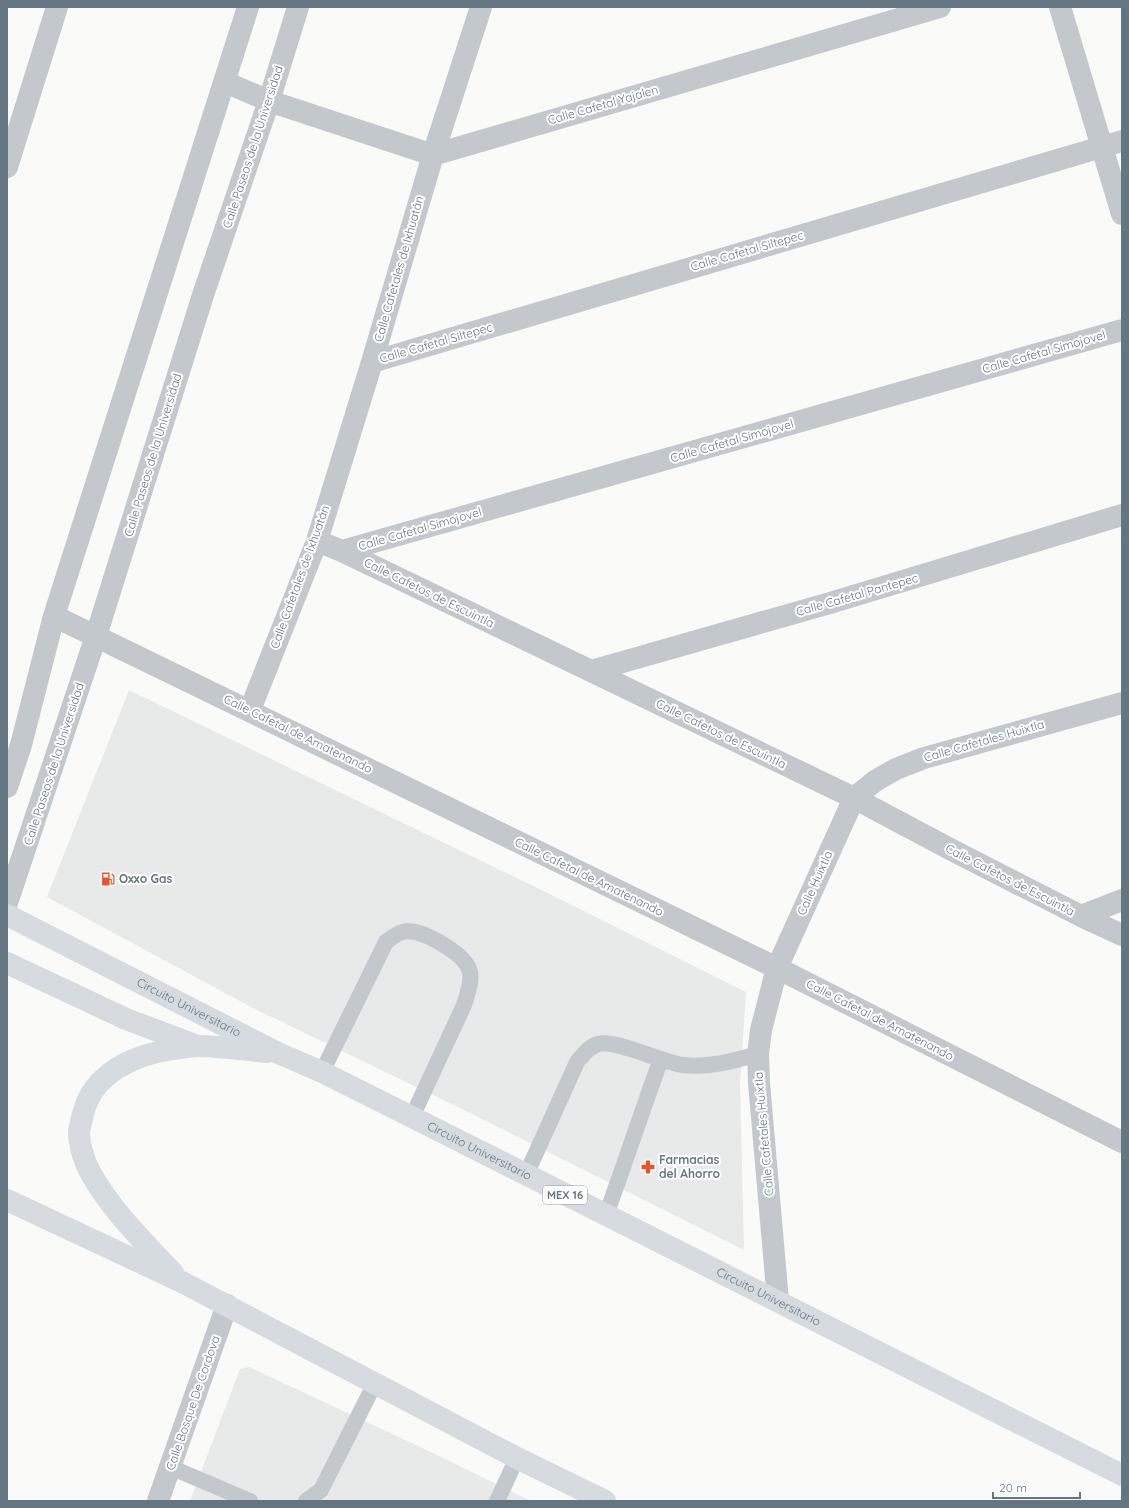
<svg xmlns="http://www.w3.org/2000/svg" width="1129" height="1508" viewBox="0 0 1129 1508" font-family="Quicksand,sans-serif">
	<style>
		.built { fill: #e8e9e9 }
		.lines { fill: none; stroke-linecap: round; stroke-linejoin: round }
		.lane { stroke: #c3c8cc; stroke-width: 16 }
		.street { stroke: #c3c8cc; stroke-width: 22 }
		.highway { stroke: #d6dbdf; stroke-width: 22 }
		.labels { text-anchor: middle; stroke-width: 4; stroke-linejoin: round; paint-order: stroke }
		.shield { fill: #fff; stroke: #939fa8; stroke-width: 1 }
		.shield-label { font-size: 11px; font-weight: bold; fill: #657683 }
		.street-label { font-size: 12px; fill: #657683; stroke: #fff }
		.poi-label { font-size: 12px; font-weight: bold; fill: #657683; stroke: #fff; text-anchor: start }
	</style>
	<rect width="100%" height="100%" fill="#fafaf8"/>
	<path class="built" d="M129,690L564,901L746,992L740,1084L744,1250L464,1110L251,1007L47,897Z
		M249,1367L435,1454L531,1501H190L240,1369Z"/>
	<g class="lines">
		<path class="lane" d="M322,1072L386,942C392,937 401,931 408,931C426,932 466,954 470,972C472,983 467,995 464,1005L412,1117
			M526,1175L577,1062C583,1055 588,1047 598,1044C615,1039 661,1062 683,1065C708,1068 734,1061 758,1054
			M606,1215C625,1163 642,1111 661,1059
			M170,1467L250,1501
			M306,1501L321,1490L375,1383
			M497,1501L517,1458"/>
		<path class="street" d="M1060,7L1122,214
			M225,82L269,101L433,155L940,7
			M7,167L57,7
			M372,362L1122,141
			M317,541L342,551L854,798L950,849L1081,916L1122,935
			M342,551L1122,330
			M54,616L777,968L1122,1142
			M591,671L830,603L1122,515
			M250,710L317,541L372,362L433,155L481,7
			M7,787L21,745L54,616L248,7
			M7,903L96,636L203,295L269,101L298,7
			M1081,916L1122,900
			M778,1301L759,1083L758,1054L761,1030L777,968L854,798L875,781L896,769L924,758L1122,703
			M158,1501L227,1305"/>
		<g class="highway">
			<path id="s1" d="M7,915L278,1053L322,1072L412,1117L1122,1475"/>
			<path d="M7,963L126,1019L195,1045"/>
			<path d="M7,1200L182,1282L517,1458L605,1501"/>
			<path d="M173,1273C144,1242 111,1210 90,1172C84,1161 79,1144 79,1131C80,1126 82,1119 83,1114C93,1072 135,1055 173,1049C181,1048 189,1046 197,1046C220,1046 244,1050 267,1052"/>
		</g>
	</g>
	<defs>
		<g id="fuel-bare" transform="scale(1.08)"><path d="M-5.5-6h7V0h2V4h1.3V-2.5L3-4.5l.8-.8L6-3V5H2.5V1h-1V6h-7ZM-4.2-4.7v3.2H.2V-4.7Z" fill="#e4572e" stroke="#fff" stroke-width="2.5" paint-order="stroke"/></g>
		<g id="pharmacy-bare" transform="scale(1.08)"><path d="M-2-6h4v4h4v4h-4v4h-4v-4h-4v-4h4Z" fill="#e4572e" stroke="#fff" stroke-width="2.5" paint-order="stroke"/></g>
	</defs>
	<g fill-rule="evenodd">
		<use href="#fuel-bare" x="108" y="879"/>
		<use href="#pharmacy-bare" x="648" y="1167"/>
	</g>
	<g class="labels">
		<rect class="shield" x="543" y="1186" width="44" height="18" rx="3"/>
		<g class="shield-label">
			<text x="565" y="1199">MEX 16</text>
		</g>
		<g class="street-label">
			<text transform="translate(603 105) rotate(-16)" y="4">Calle Cafetal Yajalen</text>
			<text transform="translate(253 147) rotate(-72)" y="4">Calle Paseos de la Universidad</text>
			<text transform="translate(747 251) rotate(-16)" y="4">Calle Cafetal Siltepec</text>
			<text transform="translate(399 269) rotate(-74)" y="4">Calle Cafetales de Ixhuatán</text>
			<text transform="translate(436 343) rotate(-16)" y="4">Calle Cafetal Siltepec</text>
			<text transform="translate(1044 352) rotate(-16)" y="4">Calle Cafetal Simojovel</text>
			<text transform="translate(732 441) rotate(-16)" y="4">Calle Cafetal Simojovel</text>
			<text transform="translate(153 455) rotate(-73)" y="4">Calle Paseos de la Universidad</text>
			<text transform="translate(420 529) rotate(-16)" y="4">Calle Cafetal Simojovel</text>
			<text transform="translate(300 577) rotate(-70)" y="4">Calle Cafetales de Ixhuatán</text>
			<text transform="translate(429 593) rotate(26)" y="4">Calle Cafetos de Escuintla</text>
			<text transform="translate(857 595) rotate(-16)" y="4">Calle Cafetal Pantepec</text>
			<text transform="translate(298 734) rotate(26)" y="4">Calle Cafetal de Amatenando</text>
			<text transform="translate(721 734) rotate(26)" y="4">Calle Cafetos de Escuintla</text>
			<text transform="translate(984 741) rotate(-16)" y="4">Calle Cafetales Huixtla</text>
			<text transform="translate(54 764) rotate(-72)" y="4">Calle Paseos de la Universidad</text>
			<text transform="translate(589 877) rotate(26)" y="4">Calle Cafetal de Amatenando</text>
			<text transform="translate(1010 880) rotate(27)" y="4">Calle Cafetos de Escuintla</text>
			<text transform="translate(815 883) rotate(-66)" y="4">Calle Huixtla</text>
			<text dy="4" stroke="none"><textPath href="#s1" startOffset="204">Circuito Universitario</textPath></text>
			<text transform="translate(880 1020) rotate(27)" y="4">Calle Cafetal de Amatenando</text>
			<text transform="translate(764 1134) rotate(-95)" y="4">Calle Cafetales Huixtla</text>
			<text dy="4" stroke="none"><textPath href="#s1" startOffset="528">Circuito Universitario</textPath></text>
			<text dy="4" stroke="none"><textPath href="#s1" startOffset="852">Circuito Universitario</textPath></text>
			<text transform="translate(193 1403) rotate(-71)" y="4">Calle Bosque De Cordova</text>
		</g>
		<g class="poi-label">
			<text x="119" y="883">Oxxo Gas</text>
			<text x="659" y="1164">Farmacias<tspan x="659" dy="14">del Ahorro</tspan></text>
		</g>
	</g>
	<rect width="1129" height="1508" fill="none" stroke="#657683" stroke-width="16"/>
	<path d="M993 1492v6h87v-6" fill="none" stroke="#657683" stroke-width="2"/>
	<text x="999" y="1492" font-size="12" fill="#657683" stroke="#ffffff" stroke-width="3" paint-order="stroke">20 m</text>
</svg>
